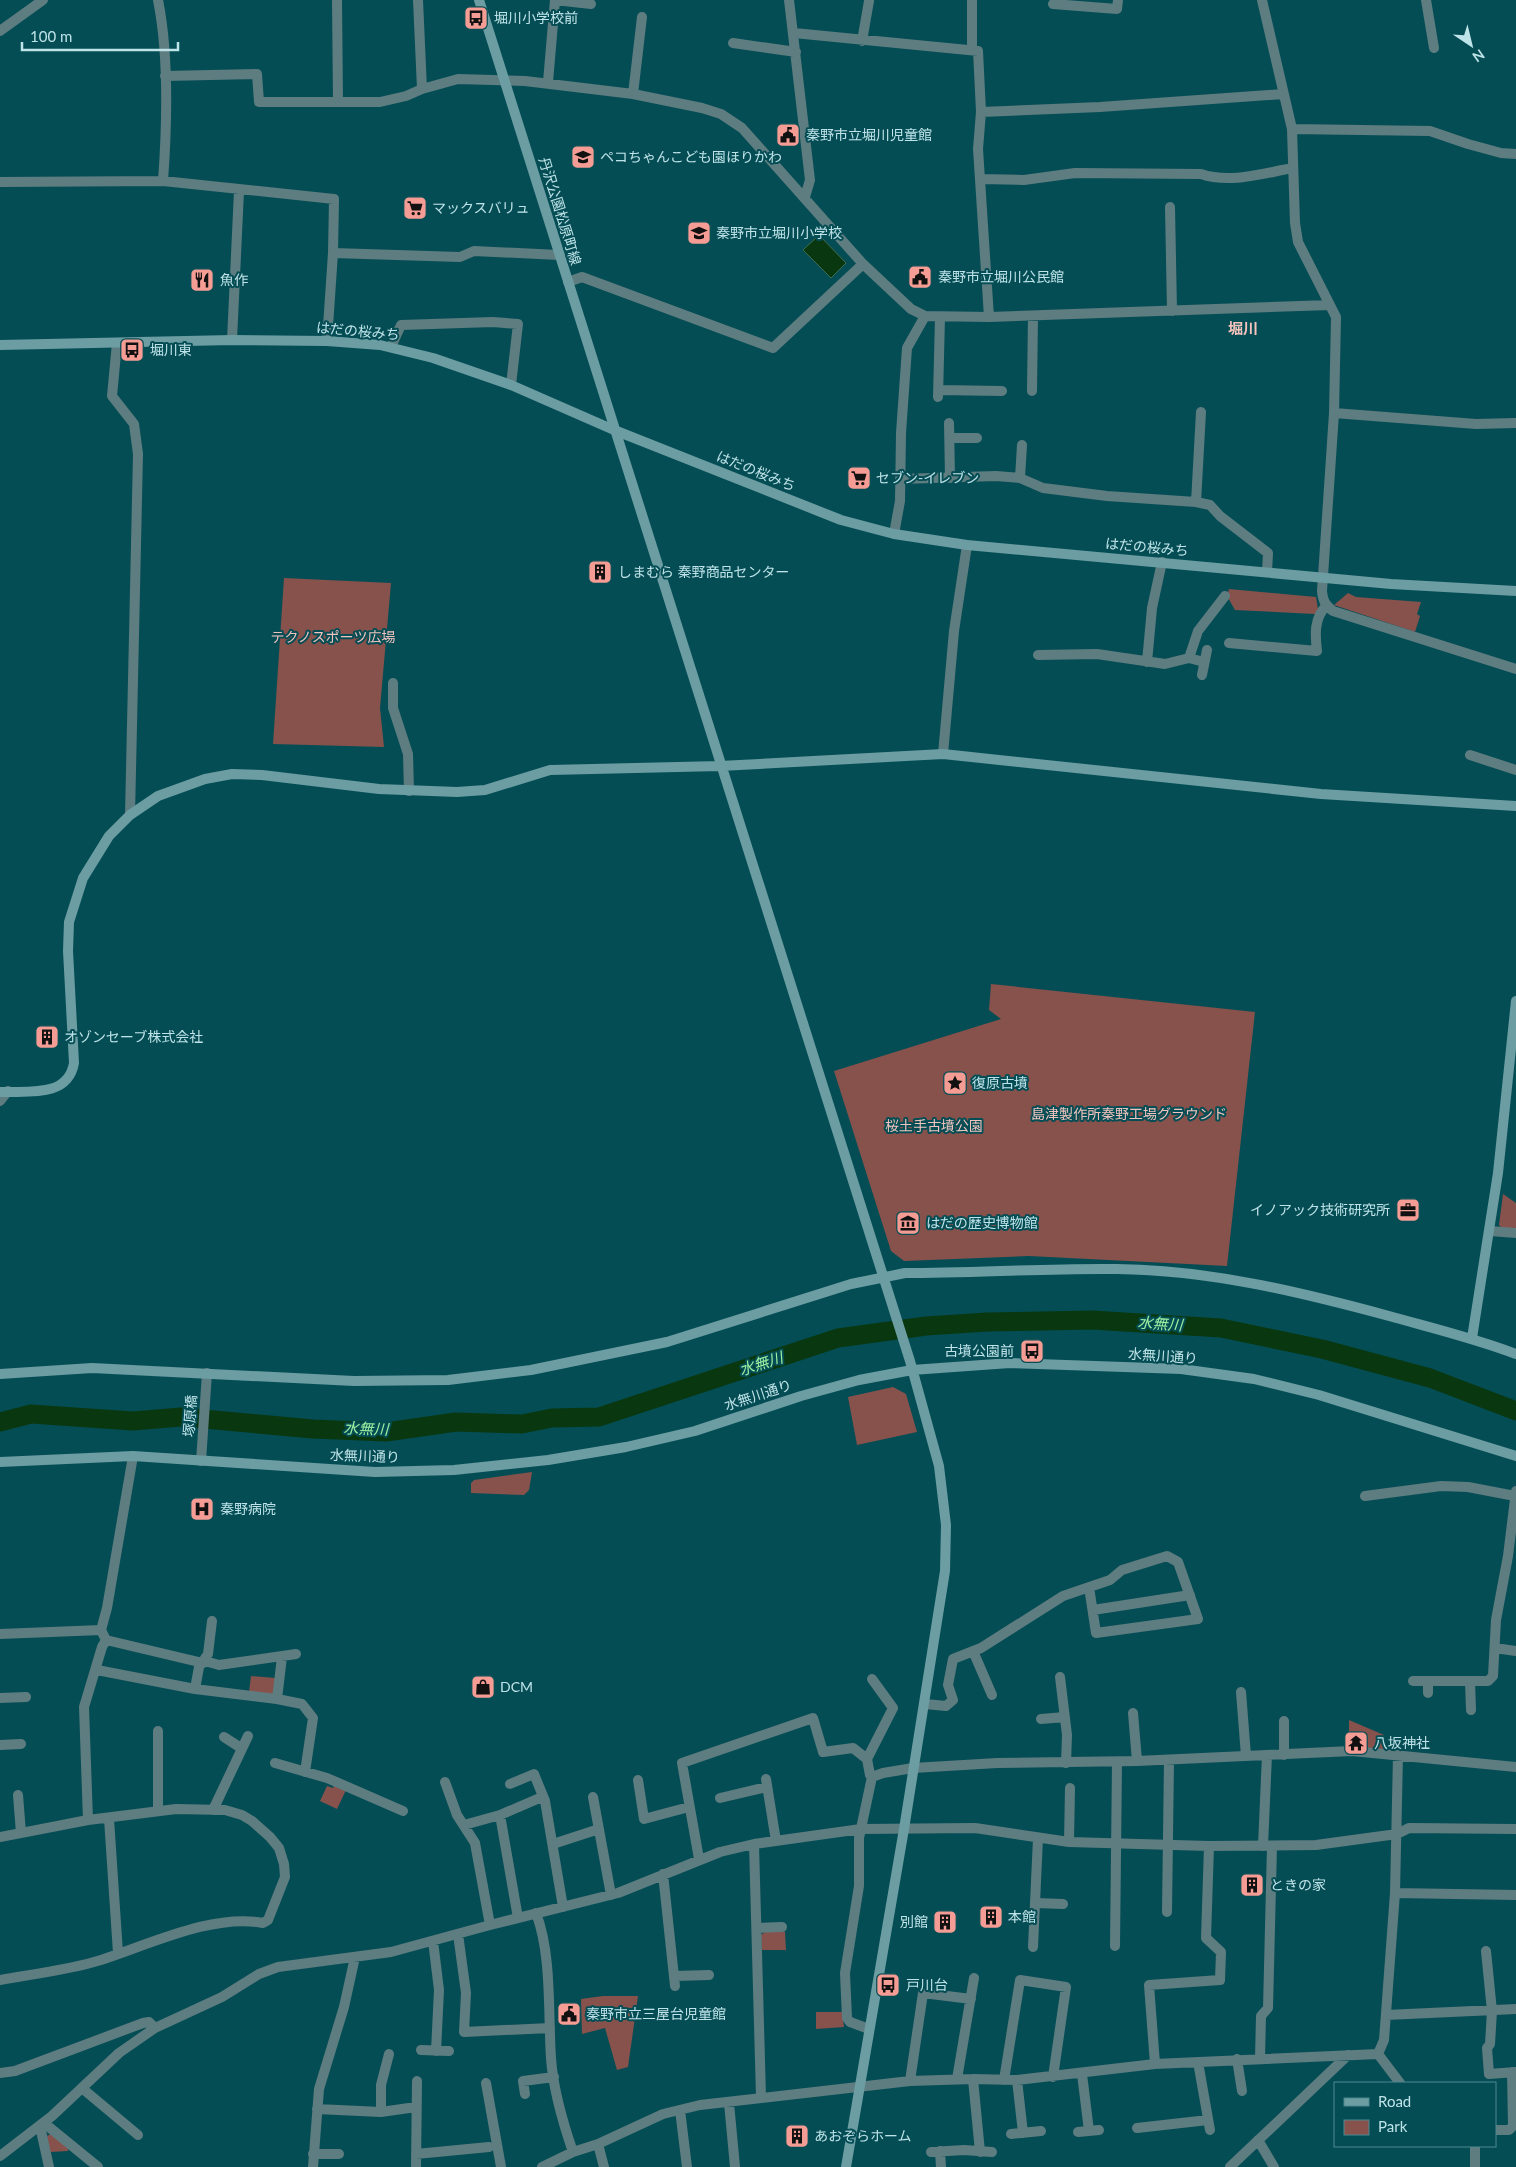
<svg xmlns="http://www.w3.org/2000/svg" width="1516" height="2167" viewBox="0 0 1516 2167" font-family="Lato,'Noto Sans JP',sans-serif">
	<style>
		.green { fill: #87514c }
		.water { fill: #093810; stroke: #3f6b51 }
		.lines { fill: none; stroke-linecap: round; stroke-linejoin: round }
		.river { stroke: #093810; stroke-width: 19 }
		.street { stroke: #5e7d81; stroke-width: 10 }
		.secondary { stroke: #6b9da3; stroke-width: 10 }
		.labels { text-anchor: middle; stroke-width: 4; stroke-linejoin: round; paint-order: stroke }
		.poi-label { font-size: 14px; fill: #bee3e8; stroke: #054d54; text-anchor: start }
		.street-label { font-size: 14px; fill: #bee3e8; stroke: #054d54 }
		.park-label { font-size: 14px; fill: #f1c3be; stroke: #054d54 }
		.neighbourhood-label { font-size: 15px; font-weight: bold; fill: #f6c3bd; stroke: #054d54 }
		.water-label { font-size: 15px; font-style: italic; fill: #9ef0a1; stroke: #054d54 }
	</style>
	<rect width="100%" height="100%" fill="#054d54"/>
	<path class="green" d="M284,578L391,583L380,708L384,747L273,744Z
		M1229,589L1316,597L1318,609L1315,614L1235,610L1227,596Z
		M1348,593L1356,597L1421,602L1417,614L1420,616L1415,632L1334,605Z
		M991,984L1255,1012L1227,1266L1029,1256L904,1261L891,1251L834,1071L1001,1019L989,1010Z
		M1503,1194L1516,1203V1229L1502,1228L1499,1225Z
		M893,1387L906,1394L917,1432L857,1445L848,1397Z
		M532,1472L529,1490L524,1495L471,1493V1483L474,1480Z
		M251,1676L276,1678L275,1692L271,1695L249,1692Z
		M1349,1720L1384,1735L1383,1751L1349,1746Z
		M334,1785L346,1790L337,1809L320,1801L327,1786L333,1788Z
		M765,1932H785L786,1950H762L761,1935Z
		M603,1996H638L628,2067L617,2070L605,2028L582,2034L581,1999Z
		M816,2012H842L844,2027L816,2029Z
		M51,2134L68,2147V2151L50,2152L47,2136Z"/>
	<path class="water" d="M819,235L846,263L831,278L803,250Z"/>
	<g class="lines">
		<path class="river" d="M0,1422L31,1414L133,1421L181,1417L313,1429L386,1432L456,1422L522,1424L552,1418L599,1417L838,1338L926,1326L987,1322L1092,1320L1221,1328L1322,1349L1430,1378L1516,1411"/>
		<path class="street" d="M158,0C169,55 167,126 163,181
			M337,0L338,102
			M418,0L422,89
			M555,0L591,4
			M789,0L810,180L805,197
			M972,0V50
			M1262,0L1292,129L1295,223L1298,242L1336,317L1334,413L1322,591C1323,601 1325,605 1333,611L1516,669
			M1426,0L1434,48
			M1053,4L1117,9L1118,0
			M0,31L43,0
			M794,33L978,51L981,112L978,149L989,317
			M862,41L869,1
			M733,43L796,52
			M165,76L257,74L259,102H380L406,96L422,89L458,79L525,81L633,94L702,108L721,114L742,128L863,264L911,309L925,316L989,317L1330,305
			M548,82L555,0
			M633,94L642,17
			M981,112L1100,107L1283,94
			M1292,129L1430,131L1468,144L1501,153L1516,154
			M981,179L1024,180L1075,173L1201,174C1230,184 1264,173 1293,168
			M0,182L163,181L334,199L333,253L327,341
			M1170,207L1172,311
			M333,253L460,257L474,251L559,255
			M568,282L582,277L773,348L863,264
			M232,340L239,191
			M117,343L112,396L134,424L138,454L130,815
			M391,347L401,325L493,322L518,324L511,385
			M939,390L1002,391
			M1032,391L1033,316
			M938,397L940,317
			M1334,413L1476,424L1516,423
			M949,423L950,478
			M950,438H977
			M1020,478L1022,445
			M900,479L996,476L1020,478L1043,488L1107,496L1196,502L1210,505L1220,516L1268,553L1267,572
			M1196,502L1201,412
			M894,534L900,501L901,433L907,348L925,316
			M1229,643L1317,651C1315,635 1314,618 1326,606
			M1038,655L1097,654L1165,664L1189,658L1204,662
			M1189,658L1198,631L1225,596
			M1147,662L1152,608L1162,562
			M1202,675L1207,650
			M393,683V708L408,754L409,791
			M943,754L954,631L967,545
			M1470,755L1516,770
			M0,1101L8,1091
			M1490,1231L1516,1233
			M201,1461L207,1373
			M1365,1496L1441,1486L1468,1487L1515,1496
			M1093,1610L1190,1595
			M0,1634L101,1630
			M106,1640L203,1663
			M1495,1648L1516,1651
			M973,1651L992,1695
			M205,1661L219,1665L296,1654
			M97,1670L195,1689L277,1699L302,1704L313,1718L305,1772
			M1060,1677L1067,1735L1066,1763
			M1413,1681H1488L1493,1676L1496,1620L1508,1556L1516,1491
			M1470,1681L1471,1710
			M195,1689L199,1667L208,1654L212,1621
			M1241,1692L1246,1756
			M1428,1693V1681
			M0,1698L26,1697
			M277,1699L282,1657
			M925,1704L946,1706L953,1700L948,1685L953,1659L981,1648L1063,1596L1110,1580L1122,1570L1167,1556L1178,1562L1198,1619L1096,1633L1089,1587
			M1133,1713L1137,1761
			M1041,1719L1065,1717
			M1284,1721V1755
			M224,1737L241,1748
			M0,1745L21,1744
			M867,1759L893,1708L872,1679
			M275,1763L327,1778L403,1811
			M766,1779L776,1841
			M638,1780L644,1819L689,1807
			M445,1782L457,1815L475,1843L490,1925
			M510,1784L534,1774L545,1801L563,1907
			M18,1795L21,1833
			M593,1797L611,1895
			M720,1798L767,1787
			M158,1810V1731
			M213,1810L248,1736
			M500,1815L518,1918
			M109,1819L118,1953
			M88,1820L84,1707L102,1647L106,1640L101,1630L107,1608L133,1456
			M464,1825L500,1815L542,1797
			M0,1837L88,1820L176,1809L225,1810L242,1815L252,1821L270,1837L279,1848L284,1864L285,1877L268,1920L263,1923C214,1913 148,1945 101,1960C69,1970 33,1974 0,1980
			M1069,1842L1070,1788
			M553,1844L599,1829
			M754,1844L761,2097
			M1263,1846L1267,1755
			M699,1859L682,1763L813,1718L823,1752L853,1748L867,1759L870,1775L872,1777
			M663,1874L675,1986
			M1395,1893L1516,1895
			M1035,1903L1063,1904
			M1167,1912L1169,1760
			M536,1913C552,1954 548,2014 551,2058C553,2089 563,2123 573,2152
			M757,1928L782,1927
			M458,1934L466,1993L464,2032L550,2028
			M433,1941L439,1990L436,2051
			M1115,1946L1117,1762
			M1033,1947L1038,1838
			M1486,1951L1492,2011L1490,2044L1487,2048L1489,2074L1516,2072
			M675,1976L709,1975
			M1386,2015L1516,2009
			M869,2029L850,2022L847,2018L845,1973L859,1886V1838L872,1777L883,1773L913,1768L997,1763L1137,1761L1352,1751L1516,1767
			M421,2050L449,2051
			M1378,2054L1400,2083
			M1260,2058L1261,2016L1268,2008L1272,1846
			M1237,2059L1242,2091
			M1198,2062L1210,2130
			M1155,2064L1149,1985L1220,1980L1221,1952L1206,1938L1209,1846
			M0,2073L15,2071L143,2023L149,2022L155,2028
			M1082,2074L1089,2131
			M957,2079L974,1978
			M973,2079L980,2152
			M1004,2080L1020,1980L1066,1987L1053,2077
			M1017,2080L1023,2133
			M910,2081L923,1993L971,1999
			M486,2083L501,2167
			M83,2089L138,2135
			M525,2094L523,2081L554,2077
			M729,2103L735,2167
			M317,2109L381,2112L416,2107
			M680,2110L687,2167
			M381,2112V2085L389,2054
			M44,2123L98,2167
			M40,2126L49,2167
			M1137,2128L1208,2120
			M1495,2130H1509L1513,2126L1512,2072
			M1078,2132L1099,2130
			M1011,2134L1041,2131
			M1258,2140L1274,2167
			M598,2144L604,2167
			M1475,2146V2167
			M940,2151L941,2167
			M931,2152L964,2150L992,2152
			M313,2154H339
			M416,2154L489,2147
			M0,2156L52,2116L119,2053L155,2028L222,1997L259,1974L278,1967L391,1952L490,1925L618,1893L720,1852L754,1844L861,1829L975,1828L1069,1842L1209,1846L1316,1845L1397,1834L1409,1828L1516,1829
			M313,2167L319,2089L344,2007L355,1957
			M416,2167L417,2081
			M542,2167L573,2152L598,2144L663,2114L700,2105L910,2081L973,2079L1017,2080L1155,2064L1378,2054L1384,2040L1395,1893L1398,1755
			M1230,2167L1348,2055"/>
		<path class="secondary" d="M479,0L910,1361L939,1466L946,1525L945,1571L904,1829L846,2167
			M0,345L232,340L327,341L380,345L433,358L511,385L614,430L841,520L894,534L967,545L1391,584L1516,591
			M0,1092C28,1091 68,1098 74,1063L68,951L69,922L83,878L109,836L130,815L158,796L205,779L232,774L262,775L379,789L457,792L485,790L550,770L720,766L943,754L1321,794L1516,806
			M1472,1338L1498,1173L1516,1001
			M0,1374L92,1368L354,1381L448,1380L531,1370L667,1342L851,1284L905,1273C975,1273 1046,1268 1117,1269C1210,1270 1300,1292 1389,1316C1432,1328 1474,1338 1516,1354
			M0,1462L133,1456L375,1472L454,1470L548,1460L626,1447L695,1431L801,1396L859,1380L912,1370L1010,1363L1181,1369L1254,1379L1319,1395L1516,1456"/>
	</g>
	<defs>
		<g id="bus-square" transform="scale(1.25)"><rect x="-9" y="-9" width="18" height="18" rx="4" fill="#f59c94" stroke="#054d54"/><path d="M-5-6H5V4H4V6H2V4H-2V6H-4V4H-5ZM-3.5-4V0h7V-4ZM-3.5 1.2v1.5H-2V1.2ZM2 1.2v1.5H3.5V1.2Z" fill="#111"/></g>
		<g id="civic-square" transform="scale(1.25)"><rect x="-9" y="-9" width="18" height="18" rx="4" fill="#f59c94" stroke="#054d54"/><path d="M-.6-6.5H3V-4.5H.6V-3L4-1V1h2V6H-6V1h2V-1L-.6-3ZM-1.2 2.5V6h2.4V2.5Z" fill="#111"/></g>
		<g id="school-square" transform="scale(1.25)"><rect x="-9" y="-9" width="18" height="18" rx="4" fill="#f59c94" stroke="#054d54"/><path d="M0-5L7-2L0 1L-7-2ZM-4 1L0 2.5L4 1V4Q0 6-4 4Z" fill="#111"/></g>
		<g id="supermarket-square" transform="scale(1.25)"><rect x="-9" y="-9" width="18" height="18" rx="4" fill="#f59c94" stroke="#054d54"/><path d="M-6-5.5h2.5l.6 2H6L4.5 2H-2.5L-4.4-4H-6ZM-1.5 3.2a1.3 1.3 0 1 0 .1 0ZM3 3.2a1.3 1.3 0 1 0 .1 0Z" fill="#111"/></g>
		<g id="restaurant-square" transform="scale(1.25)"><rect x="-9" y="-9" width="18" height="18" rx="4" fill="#f59c94" stroke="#054d54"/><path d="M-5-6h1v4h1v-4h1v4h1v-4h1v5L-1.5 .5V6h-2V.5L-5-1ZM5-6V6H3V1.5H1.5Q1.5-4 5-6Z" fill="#111"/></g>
		<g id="building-square" transform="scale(1.25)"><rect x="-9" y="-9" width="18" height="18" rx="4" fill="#f59c94" stroke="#054d54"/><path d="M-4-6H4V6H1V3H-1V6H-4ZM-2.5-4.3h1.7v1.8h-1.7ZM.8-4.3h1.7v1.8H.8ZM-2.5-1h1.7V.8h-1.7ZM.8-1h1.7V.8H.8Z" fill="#111"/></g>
		<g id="sight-square" transform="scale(1.25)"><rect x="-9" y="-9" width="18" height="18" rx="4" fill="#f59c94" stroke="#054d54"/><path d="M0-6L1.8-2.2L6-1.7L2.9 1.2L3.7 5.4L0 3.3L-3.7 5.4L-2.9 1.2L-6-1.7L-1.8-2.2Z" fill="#111"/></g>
		<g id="office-square" transform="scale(1.25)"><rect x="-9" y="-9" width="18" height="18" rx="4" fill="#f59c94" stroke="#054d54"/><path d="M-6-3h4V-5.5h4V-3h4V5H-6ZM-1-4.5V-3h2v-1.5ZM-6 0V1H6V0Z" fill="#111"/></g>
		<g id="museum-square" transform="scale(1.25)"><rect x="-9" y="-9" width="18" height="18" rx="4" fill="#f59c94" stroke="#054d54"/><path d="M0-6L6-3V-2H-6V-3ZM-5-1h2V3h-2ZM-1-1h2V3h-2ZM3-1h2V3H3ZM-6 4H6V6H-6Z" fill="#111"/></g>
		<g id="hospital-square" transform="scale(1.25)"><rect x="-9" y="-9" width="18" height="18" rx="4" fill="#f59c94" stroke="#054d54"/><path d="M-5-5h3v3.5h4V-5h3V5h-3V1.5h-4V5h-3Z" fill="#111"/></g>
		<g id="shop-square" transform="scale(1.25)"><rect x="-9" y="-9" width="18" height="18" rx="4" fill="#f59c94" stroke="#054d54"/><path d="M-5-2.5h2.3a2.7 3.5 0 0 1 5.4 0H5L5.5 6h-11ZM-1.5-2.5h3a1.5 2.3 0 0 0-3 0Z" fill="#111"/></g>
		<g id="temple-square" transform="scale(1.25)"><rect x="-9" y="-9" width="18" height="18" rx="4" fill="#f59c94" stroke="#054d54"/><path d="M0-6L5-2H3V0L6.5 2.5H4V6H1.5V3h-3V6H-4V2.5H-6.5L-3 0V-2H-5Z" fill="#111"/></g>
	</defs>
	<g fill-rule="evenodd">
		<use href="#bus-square" x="476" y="18"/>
		<use href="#civic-square" x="788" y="135"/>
		<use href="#school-square" x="583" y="157"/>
		<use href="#supermarket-square" x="415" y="208"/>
		<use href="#school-square" x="699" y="233"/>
		<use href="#civic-square" x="920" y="277"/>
		<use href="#restaurant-square" x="202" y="280"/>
		<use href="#bus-square" x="132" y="350"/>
		<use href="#supermarket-square" x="859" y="478"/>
		<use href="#building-square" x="600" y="572"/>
		<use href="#building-square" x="47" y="1037"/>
		<use href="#sight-square" x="955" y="1083"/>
		<use href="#office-square" x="1408" y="1210"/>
		<use href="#museum-square" x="908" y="1223"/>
		<use href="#bus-square" x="1032" y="1351"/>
		<use href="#hospital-square" x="202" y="1509"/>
		<use href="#shop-square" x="483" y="1687"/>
		<use href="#temple-square" x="1356" y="1743"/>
		<use href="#building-square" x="1252" y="1885"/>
		<use href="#building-square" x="991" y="1917"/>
		<use href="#building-square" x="945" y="1922"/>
		<use href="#bus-square" x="888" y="1985"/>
		<use href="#civic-square" x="569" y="2014"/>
		<use href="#building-square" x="797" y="2136"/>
	</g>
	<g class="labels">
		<g class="poi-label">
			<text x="494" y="23">堀川小学校前</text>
			<text x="806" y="140">秦野市立堀川児童館</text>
			<text x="600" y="162">ペコちゃんこども園ほりかわ</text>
			<text x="432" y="213">マックスバリュ</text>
			<text x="716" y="238">秦野市立堀川小学校</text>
			<text x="938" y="282">秦野市立堀川公民館</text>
			<text x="220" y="285">魚作</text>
			<text x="150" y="355">堀川東</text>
			<text x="876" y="483">セブン-イレブン</text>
			<text x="618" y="577">しまむら 秦野商品センター</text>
			<text x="64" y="1042">オゾンセーブ株式会社</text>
			<text x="972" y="1088">復原古墳</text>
			<text x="1390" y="1215" text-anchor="end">イノアック技術研究所</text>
			<text x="926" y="1228">はだの歴史博物館</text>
			<text x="1014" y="1356" text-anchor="end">古墳公園前</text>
			<text x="220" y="1514">秦野病院</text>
			<text x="500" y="1692">DCM</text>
			<text x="1374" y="1748">八坂神社</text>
			<text x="1270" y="1890">ときの家</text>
			<text x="1008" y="1922">本館</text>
			<text x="928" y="1927" text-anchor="end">別館</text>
			<text x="906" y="1990">戸川台</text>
			<text x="586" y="2019">秦野市立三屋台児童館</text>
			<text x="814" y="2141">あおぞらホーム</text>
		</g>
		<g class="street-label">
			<text transform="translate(560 211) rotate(73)" y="5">丹沢公園松原町線</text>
			<text transform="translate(358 331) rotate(5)" y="5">はだの桜みち</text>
			<text transform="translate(756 471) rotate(22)" y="5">はだの桜みち</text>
			<text transform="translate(1147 547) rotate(5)" y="5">はだの桜みち</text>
			<text transform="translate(1163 1356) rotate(4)" y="5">水無川通り</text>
			<text transform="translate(758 1395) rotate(-18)" y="5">水無川通り</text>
			<text transform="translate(190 1416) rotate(-86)" y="5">塚原橋</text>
			<text transform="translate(365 1456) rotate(2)" y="5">水無川通り</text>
		</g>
		<g class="park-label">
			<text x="333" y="642">テクノスポーツ広場</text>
			<text x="1129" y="1119">島津製作所秦野工場グラウンド</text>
			<text x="934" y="1131">桜土手古墳公園</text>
		</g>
		<g class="neighbourhood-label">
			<text x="1243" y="334">堀川</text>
		</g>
		<g class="water-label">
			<text transform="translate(1160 1324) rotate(4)" y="5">水無川</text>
			<text transform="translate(761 1364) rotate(-18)" y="5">水無川</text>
			<text transform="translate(366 1429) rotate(2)" y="5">水無川</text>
		</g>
	</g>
	<rect x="1334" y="2082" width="162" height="65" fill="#054d54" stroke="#4f898f"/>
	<rect x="1344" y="2098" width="25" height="8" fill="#6b9da3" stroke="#4f898f"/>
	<text x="1378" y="2107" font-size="15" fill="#bee3e8">Road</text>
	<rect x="1344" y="2120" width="25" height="15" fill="#87514c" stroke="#4f898f"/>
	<text x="1378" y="2132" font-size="15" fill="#bee3e8">Park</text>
	<g transform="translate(1471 45) rotate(145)" stroke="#054d54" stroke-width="4" paint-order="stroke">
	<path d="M0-4L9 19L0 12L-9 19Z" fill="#bee3e8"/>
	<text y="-8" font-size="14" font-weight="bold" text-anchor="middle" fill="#bee3e8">N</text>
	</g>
	<path d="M22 42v8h156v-8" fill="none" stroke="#bee3e8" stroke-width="2.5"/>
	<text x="30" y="42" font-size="15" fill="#bee3e8" stroke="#054d54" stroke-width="4" paint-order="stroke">100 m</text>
</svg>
